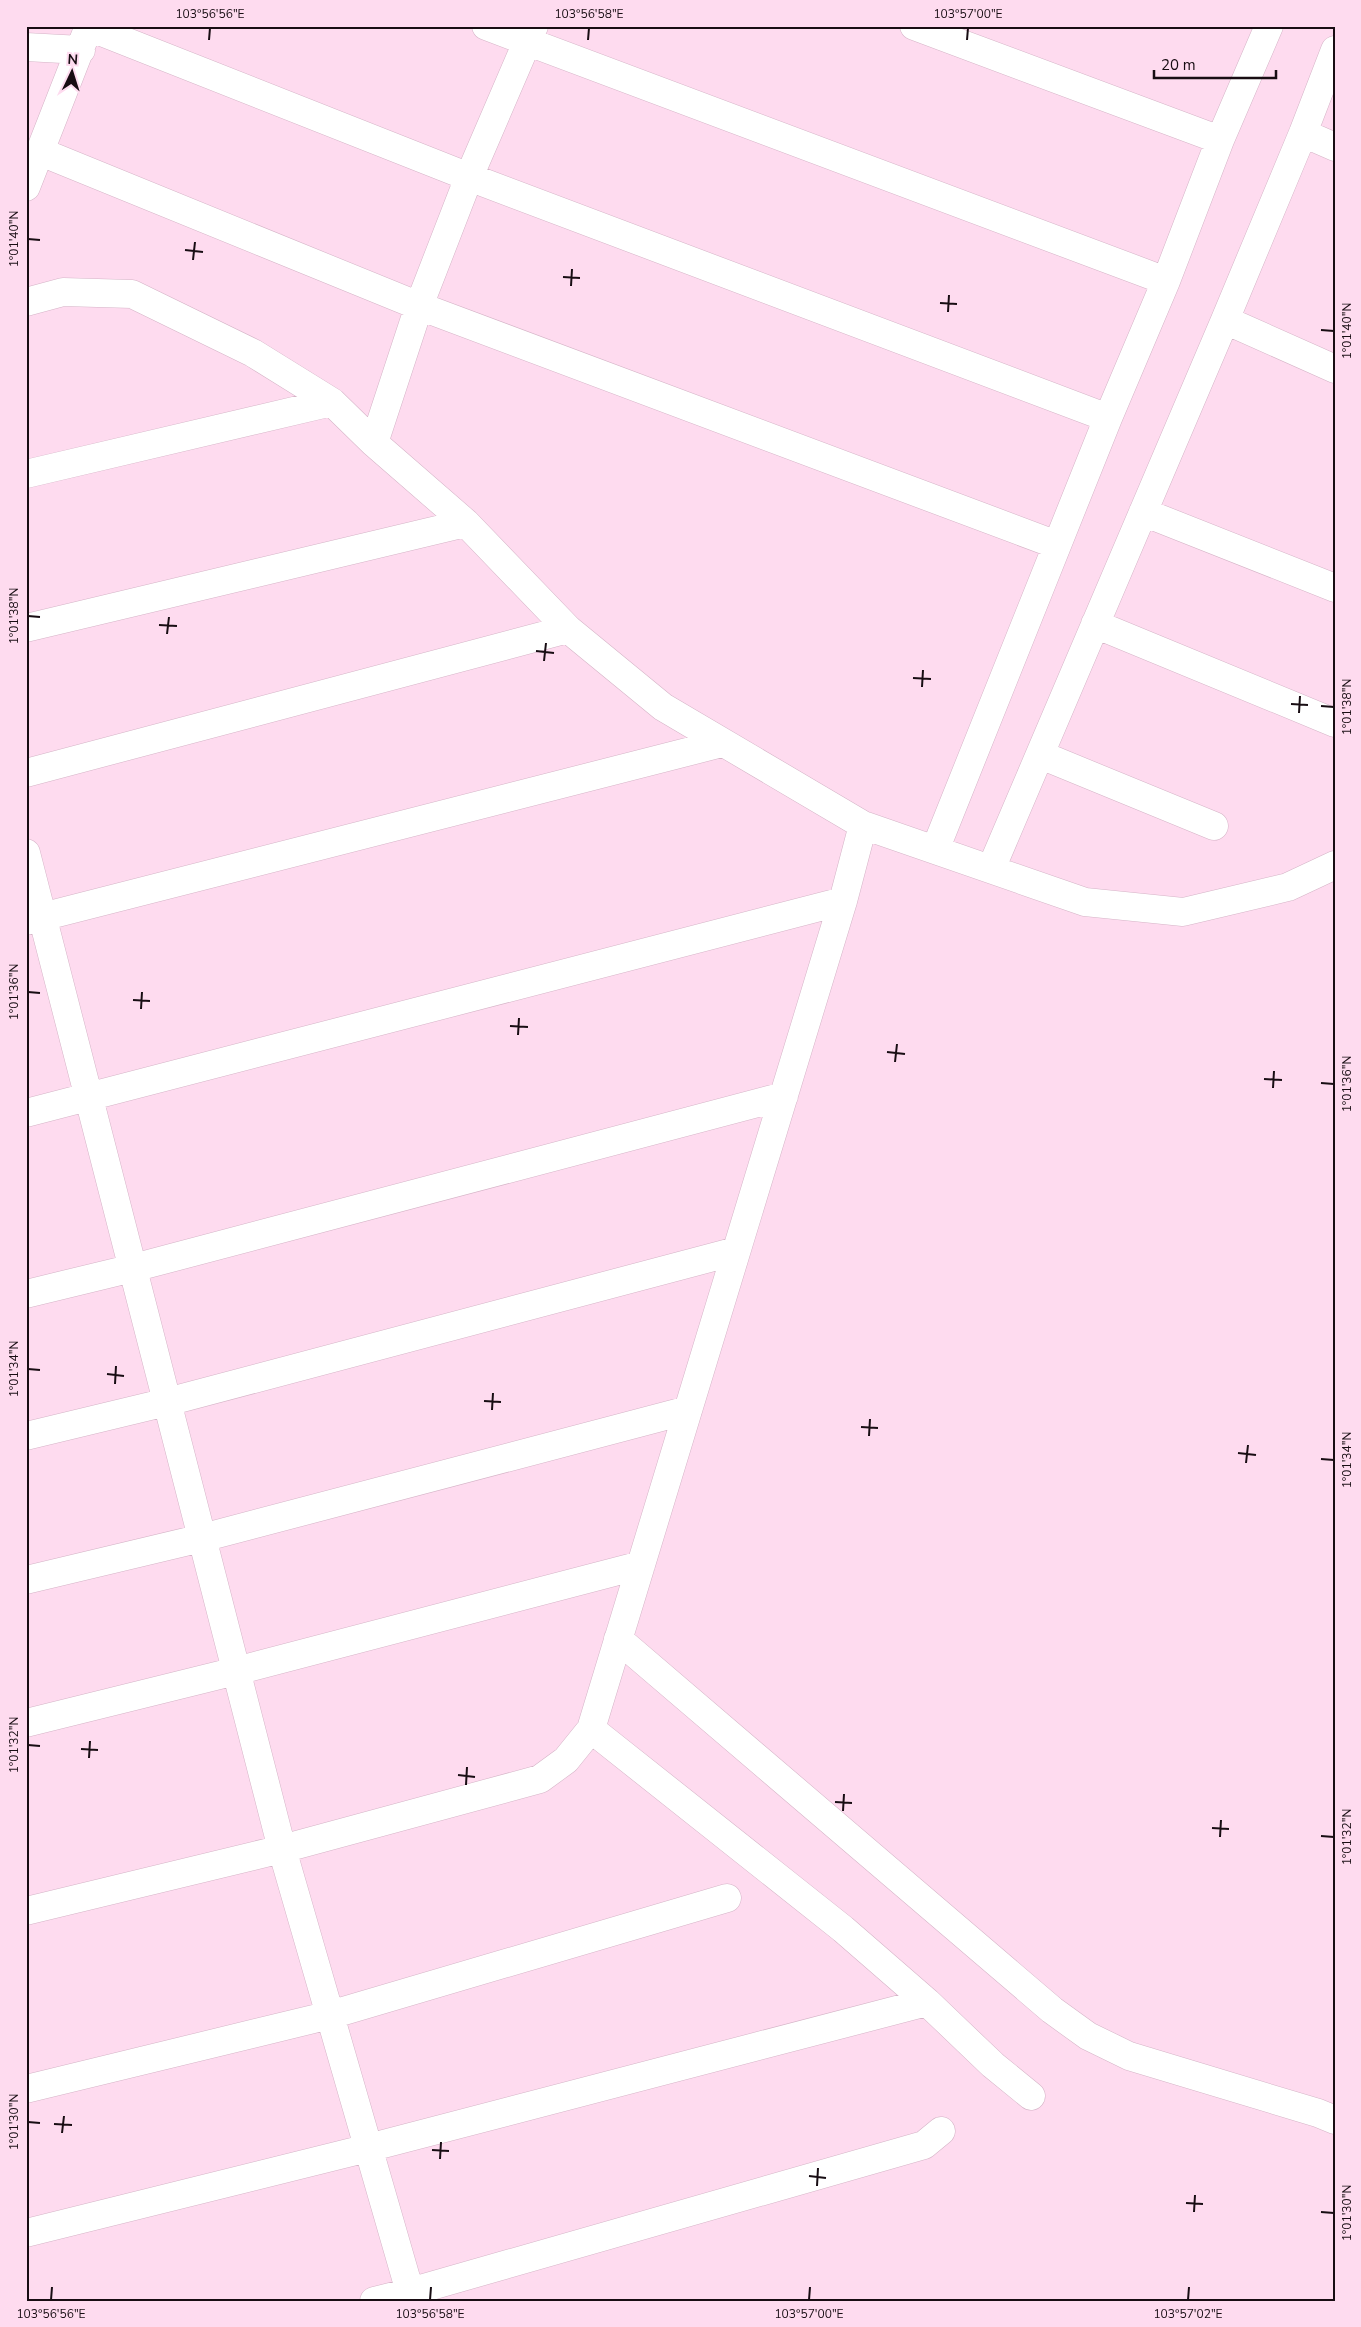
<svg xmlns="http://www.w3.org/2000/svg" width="1361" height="2327" viewBox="0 0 1361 2327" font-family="'Nunito Sans',sans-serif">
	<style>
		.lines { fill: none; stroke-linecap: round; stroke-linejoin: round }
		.minor-casing { stroke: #d5b4c7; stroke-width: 29 }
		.minor { stroke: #fff; stroke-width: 28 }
		.ticks { fill: none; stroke: #180d13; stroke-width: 2 }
		.neatline { fill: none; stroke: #180d13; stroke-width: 2 }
		.ticks-label { font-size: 12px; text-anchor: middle; fill: #180d13 }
	</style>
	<rect width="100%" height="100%" fill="#fedbef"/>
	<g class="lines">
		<g class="minor-casing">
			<path id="minor" d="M486,26L1166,281
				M914,26L1220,140
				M89,27L469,177L1108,418
				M26,47L81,50
				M1303,133L1335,147
				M41,152L419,306L1057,545
				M26,187L89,26
				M26,302L63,292L132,294L253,353L332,402L374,443L466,523L568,629L663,707L863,825L1085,902L1183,912L1288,887L1335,865
				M1225,320L1335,369
				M374,443L419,306L469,177L534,26
				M26,474L332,402
				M1143,512L1335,588
				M1095,624L1335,723
				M26,628L466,523
				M1041,755L1214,826
				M26,773L568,629
				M863,825L843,901L591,1729L843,1929L927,2002L993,2065L1031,2096
				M935,850L1108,418L1166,281L1220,140L1269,26
				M26,853L282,1849L410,2292
				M991,869L1225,320L1303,133L1335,50
				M26,921L722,743
				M26,1113L843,901
				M26,1294L133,1268L784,1096
				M26,1436L167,1402L736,1251
				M26,1580L202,1538L688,1410
				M618,1639L1052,2010L1088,2036L1129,2056L1318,2113L1335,2120
				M26,1723L236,1671L641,1565
				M26,1911L282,1849L540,1779L566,1760L591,1729
				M26,2089L330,2015L727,1898
				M26,2233L368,2148L927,2002
				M374,2301L410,2292L924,2145L941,2131"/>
		</g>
		<use href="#minor" class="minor"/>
	</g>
	<path class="ticks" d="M209,40L210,28M588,40L589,28M967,40L968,28M28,239L40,240M185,250L203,252M193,260L195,242M563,277L580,278M571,286L572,269M940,303L957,304M948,312L949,295M1321,330L1334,331M28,616L40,617M159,625L177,626M167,634L169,617M536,651L554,653M544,661L546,643M913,678L931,679M922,687L923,670M1291,704L1308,705M1321,706L1334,707M1299,713L1300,696M28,992L40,993M133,1000L150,1001M141,1009L142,992M510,1026L528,1027M518,1035L519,1018M887,1052L905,1054M895,1062L897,1044M1264,1079L1282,1080M1321,1083L1334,1084M1273,1088L1274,1071M28,1369L40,1370M107,1374L124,1376M115,1384L116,1366M484,1401L501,1402M492,1410L493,1393M861,1427L878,1428M869,1436L870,1419M1238,1453L1256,1455M1321,1459L1334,1460M1246,1463L1248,1445M28,1745L40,1746M81,1749L98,1750M89,1758L90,1741M458,1775L475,1777M466,1785L467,1767M835,1802L852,1803M843,1811L844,1794M1212,1828L1229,1829M1321,1836L1334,1837M1220,1837L1221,1820M28,2122L40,2123M54,2124L72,2125M62,2133L64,2116M432,2150L449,2151M440,2159L441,2142M809,2176L826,2178M817,2186L818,2168M1186,2203L1203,2204M1194,2212L1195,2195M1321,2212L1334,2213M51,2300L52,2287M430,2300L431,2287M809,2300L810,2287M1188,2300L1189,2287"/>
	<rect width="1361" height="2327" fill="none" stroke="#fedbef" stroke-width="55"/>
	<g transform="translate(72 72) rotate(4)" stroke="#fedbef" stroke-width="4" paint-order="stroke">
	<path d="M0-4L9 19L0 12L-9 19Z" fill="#180d13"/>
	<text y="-8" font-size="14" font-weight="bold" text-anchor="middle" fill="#180d13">N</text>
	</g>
	<path d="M1154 70v8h122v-8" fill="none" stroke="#180d13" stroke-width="2.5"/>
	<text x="1161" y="70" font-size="15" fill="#180d13" stroke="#fedbef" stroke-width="4" paint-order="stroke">20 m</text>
	<rect x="28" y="28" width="1306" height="2272" class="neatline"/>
	<g class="ticks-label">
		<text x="210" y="18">103°56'56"E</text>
		<text x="589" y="18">103°56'58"E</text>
		<text x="968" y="18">103°57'00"E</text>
		<text transform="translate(14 239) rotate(-90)" y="4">1°01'40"N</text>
		<text transform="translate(1347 331) rotate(-90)" y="4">1°01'40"N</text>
		<text transform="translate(14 616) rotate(-90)" y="4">1°01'38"N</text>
		<text transform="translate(1347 707) rotate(-90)" y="4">1°01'38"N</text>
		<text transform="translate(14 992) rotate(-90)" y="4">1°01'36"N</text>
		<text transform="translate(1347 1084) rotate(-90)" y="4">1°01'36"N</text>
		<text transform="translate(14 1369) rotate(-90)" y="4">1°01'34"N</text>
		<text transform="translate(1347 1460) rotate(-90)" y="4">1°01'34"N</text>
		<text transform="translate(14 1745) rotate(-90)" y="4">1°01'32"N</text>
		<text transform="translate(1347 1837) rotate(-90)" y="4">1°01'32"N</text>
		<text transform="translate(14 2122) rotate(-90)" y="4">1°01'30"N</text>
		<text transform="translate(1347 2213) rotate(-90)" y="4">1°01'30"N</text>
		<text x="51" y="2318">103°56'56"E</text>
		<text x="430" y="2318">103°56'58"E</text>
		<text x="809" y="2318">103°57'00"E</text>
		<text x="1188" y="2318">103°57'02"E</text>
	</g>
</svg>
